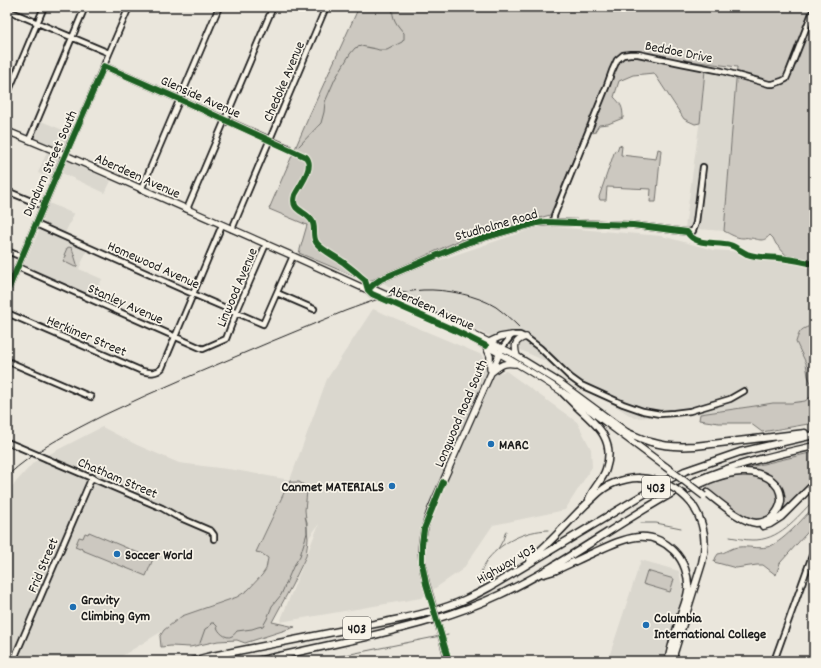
<svg xmlns="http://www.w3.org/2000/svg" width="821" height="668" viewBox="0 0 821 668" font-family="Dekko,sans-serif">
	<style>
		.built { fill: #dad7ce }
		.green { fill: #ccc8c0; stroke: #74726e }
		.lines { fill: none; stroke-linecap: round; stroke-linejoin: round }
		.stream { stroke: #6d6c68; stroke-width: 1 }
		.minor-casing { stroke: #1c1c1c; stroke-width: 8 }
		.major-casing { stroke: #1c1c1c; stroke-width: 8 }
		.highway-casing { stroke: #1c1c1c; stroke-width: 9 }
		.minor { stroke: #f7f3e8; stroke-width: 4.5 }
		.major { stroke: #f7f3e8; stroke-width: 5.5 }
		.highway { stroke: #f7f3e8; stroke-width: 6 }
		.rail { stroke: #1c1c1c; stroke-width: 1 }
		.minor-bridge-casing { stroke: #1c1c1c; stroke-width: 8; stroke-linecap: butt }
		.major-bridge-casing { stroke: #1c1c1c; stroke-width: 8; stroke-linecap: butt }
		.highway-bridge-casing { stroke: #1c1c1c; stroke-width: 9; stroke-linecap: butt }
		.minor-bridge { stroke: #f7f3e8; stroke-width: 4.5 }
		.major-bridge { stroke: #f7f3e8; stroke-width: 5.5 }
		.highway-bridge { stroke: #f7f3e8; stroke-width: 6 }
		.cycleway-casing { stroke: #f7f3e8; stroke-width: 8 }
		.cycleway { stroke: #1b5e20; stroke-width: 6 }
		.poi-dot { fill: #1f6fb2; stroke: #f7f3e8; stroke-width: 1.5 }
		.labels { text-anchor: middle; stroke-width: 3.5; stroke-linejoin: round; paint-order: stroke }
		.shield { fill: #f7f3e8; stroke: #5e5c59; stroke-width: 1 }
		.shield-label { font-size: 13px; font-weight: bold; fill: #1c1c1c }
		.street-label { font-size: 14px; fill: #1c1c1c; stroke: #f7f3e8 }
		.poi-label { font-size: 14px; font-weight: bold; fill: #1c1c1c; stroke: #f7f3e8; text-anchor: start }
	</style>
	<rect width="100%" height="100%" fill="#eae6dc"/>
	<filter id="ink" filterUnits="userSpaceOnUse"><feTurbulence type="fractalNoise" baseFrequency=".025" numOctaves="2"/><feDisplacementMap in="SourceGraphic" scale="8" xChannelSelector="R" yChannelSelector="G"/><feConvolveMatrix kernelMatrix="1 2 1 2 8 2 1 2 1" color-interpolation-filters="sRGB"/></filter>
	<g filter="url(#ink)">
		<path class="built" d="M705,70L736,77L724,231L685,228L701,112Z
			M41,121L70,133L63,149H62L35,139V135Z
			M47,152L59,158L50,178L38,173Z
			M68,160L111,181L105,193L62,173Z
			M49,203L74,214L65,233L42,223Z
			M541,226L662,236L713,250L786,255L814,261V325L804,328L796,342L806,363L808,376L812,385V396L805,401L791,403H773L755,406L700,414L634,418L545,361L412,301L382,282L431,263Z
			M40,229L87,250L79,269L102,279L94,297L23,266Z
			M373,309L482,355L485,364L491,368L498,373L506,371L577,422L591,449L592,467L565,510L493,525L463,569L421,598L280,622L319,524L308,539L305,510L307,492L299,482L290,480L256,551L261,553L268,558L266,569L262,575L248,590L237,597L182,617L164,630L114,661H7V492L34,462L102,427L137,445L179,463L235,470L290,480L327,379Z
			M641,560L679,571L683,593L662,661H609V657Z"/>
		<path class="green" d="M359,7H814V261L786,255L776,244L773,238L770,235C762,244 758,238 749,238C747,237 745,238 743,238C736,238 730,234 724,231L737,67L683,60L681,64L705,70L700,123L695,124L684,119L654,73L633,75L619,81L614,97C621,104 623,107 623,118L608,124L599,125L594,133L588,130L580,148H578L550,215L460,240L372,280H363L299,253L307,225L269,209L310,114Z
			M619,145L622,146L621,155L656,159L658,149L661,150L656,202H650L651,189L607,187L606,200H600L599,197L615,150L617,151Z
			M69,247L72,248L77,264V266L75,267L63,261L66,256L64,255L67,248Z
			M814,325V423L762,432L750,423H719L699,420L700,414L755,406L773,403H791L805,401L812,396V385L808,376L806,363L796,342C800,329 801,329 814,325Z
			M814,452V481L779,513C783,506 785,497 782,489C781,486 780,483 778,481C768,472 754,471 742,469Z
			M748,474C761,477 778,482 778,499C778,503 778,507 775,511C772,514 768,517 765,519H748L714,495L705,486L723,479Z
			M290,480V482H299L304,485L306,488L307,491L305,510L308,539L306,556L292,585L272,622L295,627L245,643L237,640L218,641L190,647L171,646L161,647L160,636L164,630L182,616L237,597L248,590L262,575L266,569L268,558L261,553L256,552Z
			M814,506V525L780,563L776,575L763,565H757L736,568L714,562L716,557L718,554C726,553 732,547 739,547C748,546 758,549 767,547C780,545 805,517 814,506Z
			M89,532L153,559L146,576L82,550V548L81,547L80,549L75,547L79,537L83,538L85,533L88,534Z
			M647,571L674,579L670,592L643,584Z"/>
		<g class="lines">
			<path class="stream" d="M299,146L321,123L324,112L325,102L335,79L350,54L355,48L361,46L376,49L379,50H387L398,44L402,42L404,39V33C397,25 391,18 393,7
				M814,336L812,339V347L814,349
				M641,523H656L681,528
				M730,537C737,538 744,540 752,540C779,541 796,518 814,500
				M498,549L503,540L506,531
				M478,579C481,572 484,565 488,559C503,541 525,531 548,530
				M443,636L448,635
				M200,643L205,629L210,626L211,623H214L217,626C217,631 226,640 232,636C233,636 236,632 237,631L252,629L258,627L263,626L267,619L272,606L281,595L293,567L300,556L307,533V522L305,517
				M316,661L440,636"/>
			<g class="minor-casing">
				<path id="minor" d="M121,7L128,10
					M7,10L109,53
					M104,66L179,99L288,148
					M7,95L44,7
					M29,140L85,7
					M65,155L84,112L129,7
					M141,190L219,7
					M7,191L43,206
					M187,209L273,7
					M553,222L554,216L607,85L612,71L617,60L623,55L630,54H638L681,63L722,71L769,84H773L782,81L786,79L789,72L814,8
					M36,224L193,294L263,324L293,256
					M232,229L326,7
					M7,251L22,257
					M18,267L203,349L226,339L236,313L266,244
					M368,290L374,284L381,279L452,249L469,242L511,230L537,223L553,222L633,225L687,232L693,231L696,223L703,167
					M277,293L314,309
					M7,313L142,371C150,373 156,374 162,368L222,225
					M502,348L512,335H520L528,339L540,348L570,377L581,385L623,404L643,411L660,414L674,413L690,411L730,399L744,391
					M7,361L91,397
					M7,442L19,447
					M47,459L162,508L176,516L211,531L214,535V539
					M13,661L92,477
					M774,661L814,550"/>
			</g>
			<g class="major-casing">
				<path id="major" d="M7,131L65,155L293,256L361,287L368,290H375L436,317L510,352L559,382L628,433
					M368,290L372,294C406,308 440,321 473,339C515,361 556,387 595,414
					M7,292L65,155
					M489,342L500,337L512,335
					M486,347L490,356V369
					M517,356C514,346 514,340 526,337
					M492,372C501,365 504,362 515,364
					M430,596C424,578 420,560 422,542C425,517 439,491 449,468C467,428 484,388 502,348"/>
			</g>
			<g class="highway-casing">
				<path id="highway" d="M563,393C567,397 572,402 576,406C596,424 616,439 606,469C603,480 593,488 589,499
					M595,414L666,467
					M628,433C636,436 643,440 651,442C666,447 680,447 695,446L805,433
					M689,489C706,481 723,473 742,472C760,471 782,480 781,501C780,508 776,514 770,519C766,521 761,523 756,523C741,522 719,502 707,493
					M763,526L770,524L781,517L814,484
					M530,559C554,541 572,516 594,497C600,491 606,486 614,483C622,480 630,478 638,478
					M544,574L554,571C568,565 581,558 595,552C623,539 649,526 674,551C684,561 689,576 688,590C687,599 683,608 680,617C676,632 671,646 668,661
					M192,661L207,657L400,619C422,614 444,609 464,600C473,596 481,592 490,587L666,481L685,471L740,452L814,435
					M257,661C294,653 330,645 366,637C412,626 457,615 499,595C546,573 588,544 632,517C653,504 675,490 698,480C735,464 775,455 814,446
					M676,661L674,658V653L702,563C708,541 704,522 692,504"/>
			</g>
			<use href="#minor" class="minor"/>
			<use href="#major" class="major"/>
			<use href="#highway" class="highway"/>
			<path class="rail" d="M7,476C35,450 70,432 104,415C158,389 214,366 270,342C295,332 320,321 345,311C370,302 397,291 423,290C446,289 477,295 496,307C504,313 512,320 519,327"/>
			<g class="minor-bridge-casing">
				<path id="minor-bridge" d="M19,447L47,459"/>
			</g>
			<g class="major-bridge-casing">
				<path id="major-bridge" d="M430,596L447,656"/>
			</g>
			<g class="highway-bridge-casing">
				<path id="highway-bridge" d="M666,467L704,496
					M638,478C660,479 678,487 692,504"/>
			</g>
			<use href="#minor-bridge" class="minor-bridge"/>
			<use href="#major-bridge" class="major-bridge"/>
			<use href="#highway-bridge" class="highway-bridge"/>
			<g class="cycleway-casing">
				<path id="cycleway" d="M368,290L374,284L381,279L452,249L469,242L511,230L537,223L546,222L633,225L687,232C696,247 717,241 730,245C736,247 741,251 747,254C758,258 774,257 787,259C796,260 805,262 814,264
					M7,292L54,181L104,66L179,99L306,157C315,167 300,185 295,195C290,212 306,210 312,221C316,227 312,235 316,242C320,249 336,257 343,262C349,267 355,271 360,276L365,280L368,290L372,294L454,330L486,346
					M443,482L424,529L422,544V563L426,584L449,661"/>
			</g>
			<use href="#cycleway" class="cycleway"/>
		</g>
	</g>
	<g class="poi-dot">
		<circle cx="491" cy="444" r="4"/>
		<circle cx="392" cy="486" r="4"/>
		<circle cx="117" cy="554" r="4"/>
		<circle cx="73" cy="607" r="4"/>
		<circle cx="646" cy="625" r="4"/>
	</g>
	<g class="labels">
		<g class="shield">
			<rect x="642" y="476" width="28" height="22" rx="3"/>
			<rect x="343" y="617" width="28" height="22" rx="3"/>
		</g>
		<g class="shield-label">
			<text x="656" y="492">403</text>
			<text x="357" y="633">403</text>
		</g>
		<g class="street-label">
			<text transform="translate(679 51) rotate(11)" y="5">Beddoe Drive</text>
			<text transform="translate(283 81) rotate(-67)" y="5">Chedoke Avenue</text>
			<text transform="translate(201 96) rotate(24)" y="5">Glenside Avenue</text>
			<text transform="translate(49 163) rotate(-66)" y="5">Dundurn Street South</text>
			<text transform="translate(138 175) rotate(24)" y="5">Aberdeen Avenue</text>
			<text transform="translate(496 224) rotate(-16)" y="5">Studholme Road</text>
			<text transform="translate(154 264) rotate(24)" y="5">Homewood Avenue</text>
			<text transform="translate(236 287) rotate(-67)" y="5">Linwood Avenue</text>
			<text transform="translate(126 303) rotate(24)" y="5">Stanley Avenue</text>
			<text transform="translate(432 307) rotate(24)" y="5">Aberdeen Avenue</text>
			<text transform="translate(87 335) rotate(23)" y="5">Herkimer Street</text>
			<text transform="translate(460 413) rotate(-67)" y="5">Longwood Road South</text>
			<text transform="translate(118 477) rotate(23)" y="5">Chatham Street</text>
			<text transform="translate(506 563) rotate(-30)" y="5">Highway 403</text>
			<text transform="translate(42 565) rotate(-67)" y="5">Frid Street</text>
		</g>
		<g class="poi-label">
			<text x="499" y="449">MARC</text>
			<text x="384" y="491" text-anchor="end">Canmet MATERIALS</text>
			<text x="125" y="559">Soccer World</text>
			<text x="81" y="604">Gravity<tspan x="81" dy="16">Climbing Gym</tspan></text>
			<text x="654" y="622">Columbia<tspan x="654" dy="16">International College</tspan></text>
		</g>
	</g>
	<rect width="821" height="668" fill="none" stroke="#f7f3e8" stroke-width="24"/>
	<rect x="12" y="12" width="797" height="644" fill="none" stroke="#1c1c1c" stroke-width="1.5" filter="url(#ink)"/>
</svg>
